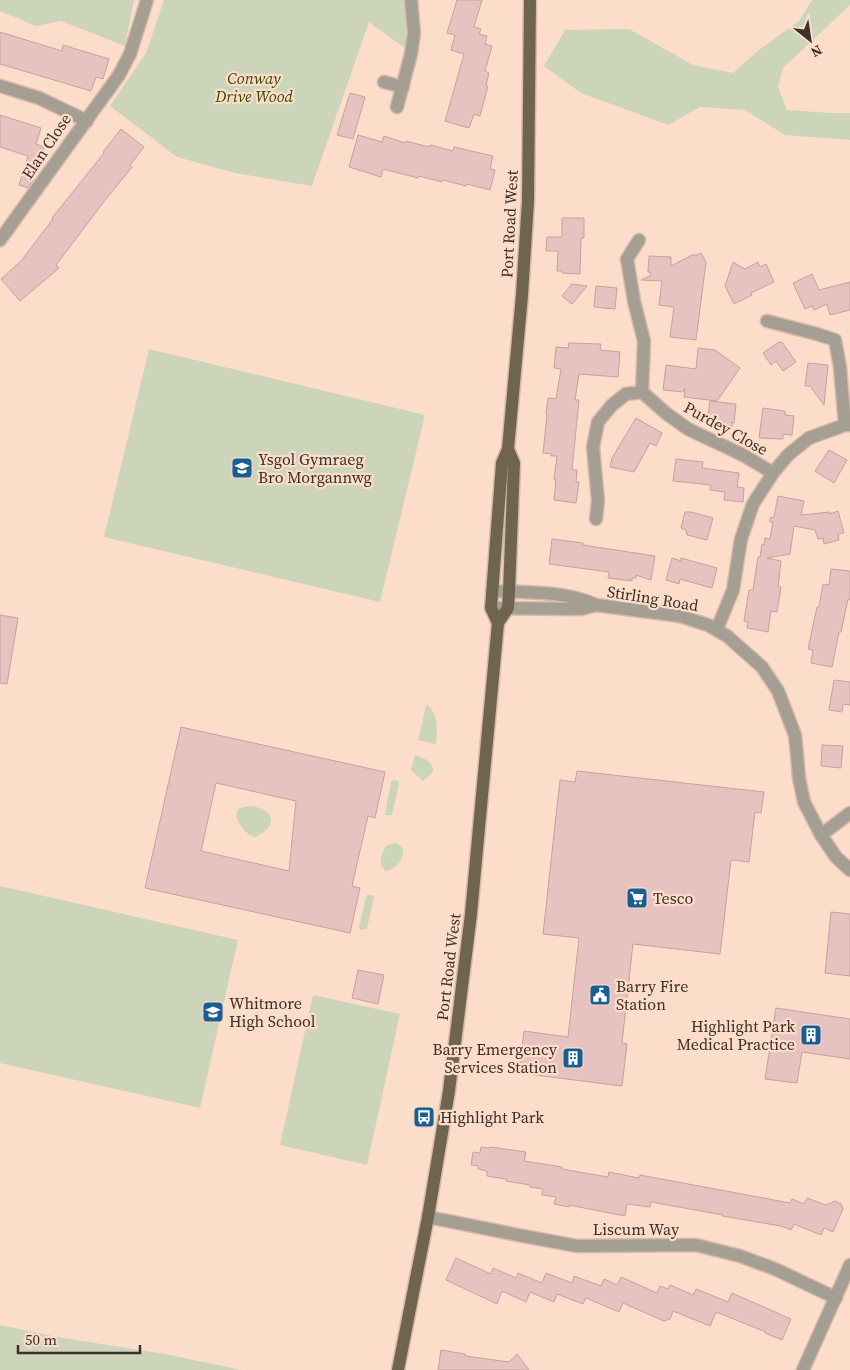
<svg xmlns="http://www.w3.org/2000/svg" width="850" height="1370" viewBox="0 0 850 1370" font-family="'Source Serif 4',serif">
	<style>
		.green { fill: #ccd5b9 }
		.building { fill: #e6c2c0; stroke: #c5a1a0; fill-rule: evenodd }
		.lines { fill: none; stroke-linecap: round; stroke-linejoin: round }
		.minor-casing { stroke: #d6baaa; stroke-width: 15 }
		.major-casing { stroke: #d6baaa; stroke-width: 15 }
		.minor { stroke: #a49f92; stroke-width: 12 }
		.major { stroke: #6f654f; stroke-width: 12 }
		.labels { text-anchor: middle; stroke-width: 4.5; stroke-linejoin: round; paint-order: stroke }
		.park-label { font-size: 16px; font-style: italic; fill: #3c4903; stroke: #fcddca }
		.street-label { font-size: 16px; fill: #3c3029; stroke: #fcddca }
		.poi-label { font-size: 16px; fill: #3c3029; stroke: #fcddca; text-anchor: start }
	</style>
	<rect width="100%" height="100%" fill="#fcddca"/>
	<path class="green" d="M0,0H134L125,46L61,21L36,26L0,11Z
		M164,0H406V49L369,22L312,186L235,173L177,157L110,106L146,53Z
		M812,0H850V5L783,68L778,87L787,110L831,113H850V140L785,135L745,110L700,107L668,125L581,93L544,66L565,30L629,29L693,65L733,73L760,49L799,21Z
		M149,349L425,415L380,602L104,537Z
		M428,705C439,717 437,729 436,744H435L418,740L426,706Z
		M415,755C424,758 434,762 433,772L423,781L411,770Z
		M393,780L398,781L399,783L392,815H386L385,814L391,782Z
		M251,806C275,809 279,827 255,837C245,834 239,825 236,816L238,809L244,807Z
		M394,843L398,844L403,848C404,860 397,869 386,871C377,865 381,854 386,846Z
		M0,886L238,940L200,1108L0,1063Z
		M367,895H372L374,897L367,929L360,930L359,928L366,896Z
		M313,995L400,1014L367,1165L280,1145Z
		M0,1325L57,1337L165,1354L242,1370H0Z"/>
	<path class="building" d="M457,0H482L474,27L481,29L479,34L487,36L485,44L492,46L485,71L489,73L486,85L488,86L480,116L474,114L469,128L445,121L464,54L451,50L455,35L447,33Z
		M0,32L62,51L63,45L109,59L103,79L96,77L91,91L0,64Z
		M350,93L365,97L353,139L337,135Z
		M0,115L41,128L36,144L44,147L32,182L28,188L19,185L28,156L0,147Z
		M121,129L144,147L130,165L132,167L106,199L56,265L59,268L20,301L1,279L21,261L53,219L52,218L104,153L103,152Z
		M358,135L382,142L384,136L405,143L406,141L429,147L430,145L453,151L454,147L493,156L490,169L495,170L490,190L467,184L466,186L443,180L442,182L419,176L418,178L383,169L381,177L349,167Z
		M562,218H584V238H581L580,274L562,273V271H557L558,251H546L547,237H562Z
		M701,253L706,262L696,340L670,337L674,307L659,305L662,281L641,280L650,276L651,272H648L649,256L671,257V266L694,254L695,256Z
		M733,262L745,269L758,262L760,267L766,264L774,282L751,293L752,295L734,304L725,286Z
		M812,274L819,290L850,282V310L830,315L827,304L814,310L812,306L805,309L793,283Z
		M572,284L587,286L572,304L562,296Z
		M596,286L617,288L615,309L594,307Z
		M779,342L780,343L782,342L796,362L783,371L776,361L771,365L763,353Z
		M569,343L601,344L600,350L620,352L618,377L579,374L575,400H579L572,470H577L576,482H579L576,503L554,500L556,479L554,480L557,456H551L552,454L543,453L547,415L546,414L548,398L556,399L561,369L554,368L556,347L568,348Z
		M698,348L715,350L740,368L717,401L684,397L685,388L683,392L663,390L666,365L696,369Z
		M808,363L828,365L824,405L810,386H805Z
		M710,401L736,404L734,423L732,422V427L710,424L711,417H708Z
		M763,408L785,411V415L794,416L792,435L783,434V439L759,438Z
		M636,418L662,433L656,446L650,443L634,472L610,467L612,458Z
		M829,450L847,460L834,483L815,471Z
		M676,459L703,462L702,468L739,473L737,487L744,488L743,502L724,500L725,492L710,490L711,485L673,481Z
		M778,496L804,501L801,515L830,512V514L838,511L844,533L838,534L839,540L824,544L823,538L818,539L815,530L794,526L790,554L767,558L781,561L778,587H781L777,612L771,611L768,632L747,628L748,622L744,621L749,590H753L758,557H760L762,544L764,545L765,538L770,539L773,522H770V518L774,517Z
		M685,512H691L713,518L707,540L687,535L686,530L681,528Z
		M552,539L583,543V545L655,556L651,580L636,575V578H632V581L608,578L609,572L549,564Z
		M672,558L681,561V558L717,568L712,588L680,579L679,584L666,580Z
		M831,569L850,571V600L848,599L841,632H839L832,667L811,663L813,650L808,649L817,607H819L823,584L829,585Z
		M0,615L18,618L7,684L0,683Z
		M834,680L850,682V705L843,704L842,712L829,710Z
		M181,727L385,772L375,818L368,816L352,886L360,888L350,933L145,888ZM216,783L296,801L289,871L201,851Z
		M822,745L843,746L841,768L821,766Z
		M577,771L764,792L761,813L755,812L749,862L731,860L720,954L633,944L622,1043L627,1044L622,1086L519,1073L524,1031L568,1037L579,938L543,934L560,780L575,782Z
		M831,912L850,914V976L825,973Z
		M358,970L384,975L378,1004L352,998Z
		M776,1008L850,1019V1059L802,1052L797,1083L765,1079Z
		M481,1147L489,1148L490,1147L526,1152L524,1161L562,1167V1169L608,1177L609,1172L639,1178L640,1175L790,1203L792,1199L804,1204L807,1198L826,1205L835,1201L841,1204L843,1209L833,1232L824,1228L821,1235L794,1224L791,1230L781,1226L722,1216L723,1215L651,1202L650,1207L627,1204L625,1216L569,1205V1207L554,1204L556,1197L542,1195L543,1189L530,1187V1185L506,1181V1179L487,1176V1171L478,1169V1166L471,1165L473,1152L480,1153Z
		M456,1258L491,1274L493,1268L516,1278L518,1273L542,1283L546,1273L572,1283L574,1276L601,1286L604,1279L617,1285L621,1277L657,1293L660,1286L668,1289L670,1285L693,1295L696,1289L728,1302L732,1293L791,1319L782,1340L765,1333L766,1332L716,1312L710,1326L673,1311L670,1319L664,1321L623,1303L619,1312L586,1298L583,1304L557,1294L554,1302L530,1292L526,1302L502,1291L497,1304L446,1280Z
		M441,1350L465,1354V1356L509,1362L517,1354L529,1370H438Z"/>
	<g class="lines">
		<g class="minor-casing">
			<path id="minor" d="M384,82L403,87
				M0,86L39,98L87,121
				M397,107L411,54L414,33L411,0
				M0,240L119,75L130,54L147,0
				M639,240L627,259L634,301L644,341L642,392
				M767,321L817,334L835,340L840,367L845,425
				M596,519L598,501L593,447L598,422L612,405L626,394L642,392L667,414L688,429L743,455L773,473
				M492,591C524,592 567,591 596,605L680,616L708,625L727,636L762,667L778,691L795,735L797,755L799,778L804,802L821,835L836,857L850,870
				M491,608L581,609L596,605
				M717,629L733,590L741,539L753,504L773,473L788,455L809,438L845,425H850
				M821,835L850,813
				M428,1217L518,1235L577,1246L696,1245L740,1256L775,1269L836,1298
				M803,1370L850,1265"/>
		</g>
		<g class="major-casing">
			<path id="major" d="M498,623L508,608L509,592L514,463L508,449
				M398,1370L428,1217L449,1091L471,914L498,623L491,608L502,463L508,449L522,295L528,201L530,0"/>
		</g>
		<use href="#minor" class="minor"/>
		<use href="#major" class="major"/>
	</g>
	<defs>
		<g id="school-square" transform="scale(1.125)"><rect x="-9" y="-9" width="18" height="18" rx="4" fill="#1a5d92" stroke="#fcddca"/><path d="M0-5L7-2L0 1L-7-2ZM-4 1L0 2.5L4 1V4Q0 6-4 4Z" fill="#fff"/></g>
		<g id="supermarket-square" transform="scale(1.125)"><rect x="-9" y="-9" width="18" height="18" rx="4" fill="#1a5d92" stroke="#fcddca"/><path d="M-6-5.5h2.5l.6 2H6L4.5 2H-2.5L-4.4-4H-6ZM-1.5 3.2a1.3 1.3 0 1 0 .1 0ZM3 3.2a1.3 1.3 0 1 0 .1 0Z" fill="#fff"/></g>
		<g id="civic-square" transform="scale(1.125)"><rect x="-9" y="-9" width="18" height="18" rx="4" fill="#1a5d92" stroke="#fcddca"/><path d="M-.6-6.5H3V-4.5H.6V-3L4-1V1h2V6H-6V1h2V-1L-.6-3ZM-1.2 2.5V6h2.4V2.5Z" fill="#fff"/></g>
		<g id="building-square" transform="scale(1.125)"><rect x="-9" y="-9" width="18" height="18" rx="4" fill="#1a5d92" stroke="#fcddca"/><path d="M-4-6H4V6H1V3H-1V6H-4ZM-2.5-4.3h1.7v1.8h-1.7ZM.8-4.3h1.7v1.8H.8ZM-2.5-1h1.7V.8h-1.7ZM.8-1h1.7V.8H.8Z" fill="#fff"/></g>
		<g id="bus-square" transform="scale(1.125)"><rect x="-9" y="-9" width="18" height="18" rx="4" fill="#1a5d92" stroke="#fcddca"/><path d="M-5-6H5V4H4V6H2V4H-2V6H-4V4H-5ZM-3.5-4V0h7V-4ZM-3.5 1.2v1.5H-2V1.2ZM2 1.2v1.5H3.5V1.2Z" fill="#fff"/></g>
	</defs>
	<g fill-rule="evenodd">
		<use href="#school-square" x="242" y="468"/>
		<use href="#supermarket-square" x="637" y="898"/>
		<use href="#civic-square" x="600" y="995"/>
		<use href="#school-square" x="213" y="1012"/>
		<use href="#building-square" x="811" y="1035"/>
		<use href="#building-square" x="573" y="1058"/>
		<use href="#bus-square" x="424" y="1117"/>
	</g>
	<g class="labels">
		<g class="park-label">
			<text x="254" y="84">Conway<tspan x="254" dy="18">Drive Wood</tspan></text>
		</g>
		<g class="street-label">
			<text transform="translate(46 146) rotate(-56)" y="6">Elan Close</text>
			<text transform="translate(509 224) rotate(-87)" y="6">Port Road West</text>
			<text transform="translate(726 428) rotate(29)" y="6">Purdey Close</text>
			<text transform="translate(653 598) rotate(9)" y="6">Stirling Road</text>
			<text transform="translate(448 967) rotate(-83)" y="6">Port Road West</text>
			<text x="636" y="1235">Liscum Way</text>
		</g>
		<g class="poi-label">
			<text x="258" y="465">Ysgol Gymraeg<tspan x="258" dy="18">Bro Morgannwg</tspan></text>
			<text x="653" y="904">Tesco</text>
			<text x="616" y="992">Barry Fire<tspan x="616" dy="18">Station</tspan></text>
			<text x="229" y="1009">Whitmore<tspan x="229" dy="18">High School</tspan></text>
			<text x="795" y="1032" text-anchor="end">Highlight Park<tspan x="795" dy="18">Medical Practice</tspan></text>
			<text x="557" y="1055" text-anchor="end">Barry Emergency<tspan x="557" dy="18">Services Station</tspan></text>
			<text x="440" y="1123">Highlight Park</text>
		</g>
	</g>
	<g transform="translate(810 40) rotate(150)" stroke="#fcddca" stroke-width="4" paint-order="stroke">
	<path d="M0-4L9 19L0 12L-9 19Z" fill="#3c3029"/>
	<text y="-8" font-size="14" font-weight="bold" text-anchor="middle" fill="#3c3029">N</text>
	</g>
	<path d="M18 1345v8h122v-8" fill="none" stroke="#3c3029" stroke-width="2.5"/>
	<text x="25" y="1345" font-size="15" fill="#3c3029" stroke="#fcddca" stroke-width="4" paint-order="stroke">50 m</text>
</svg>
